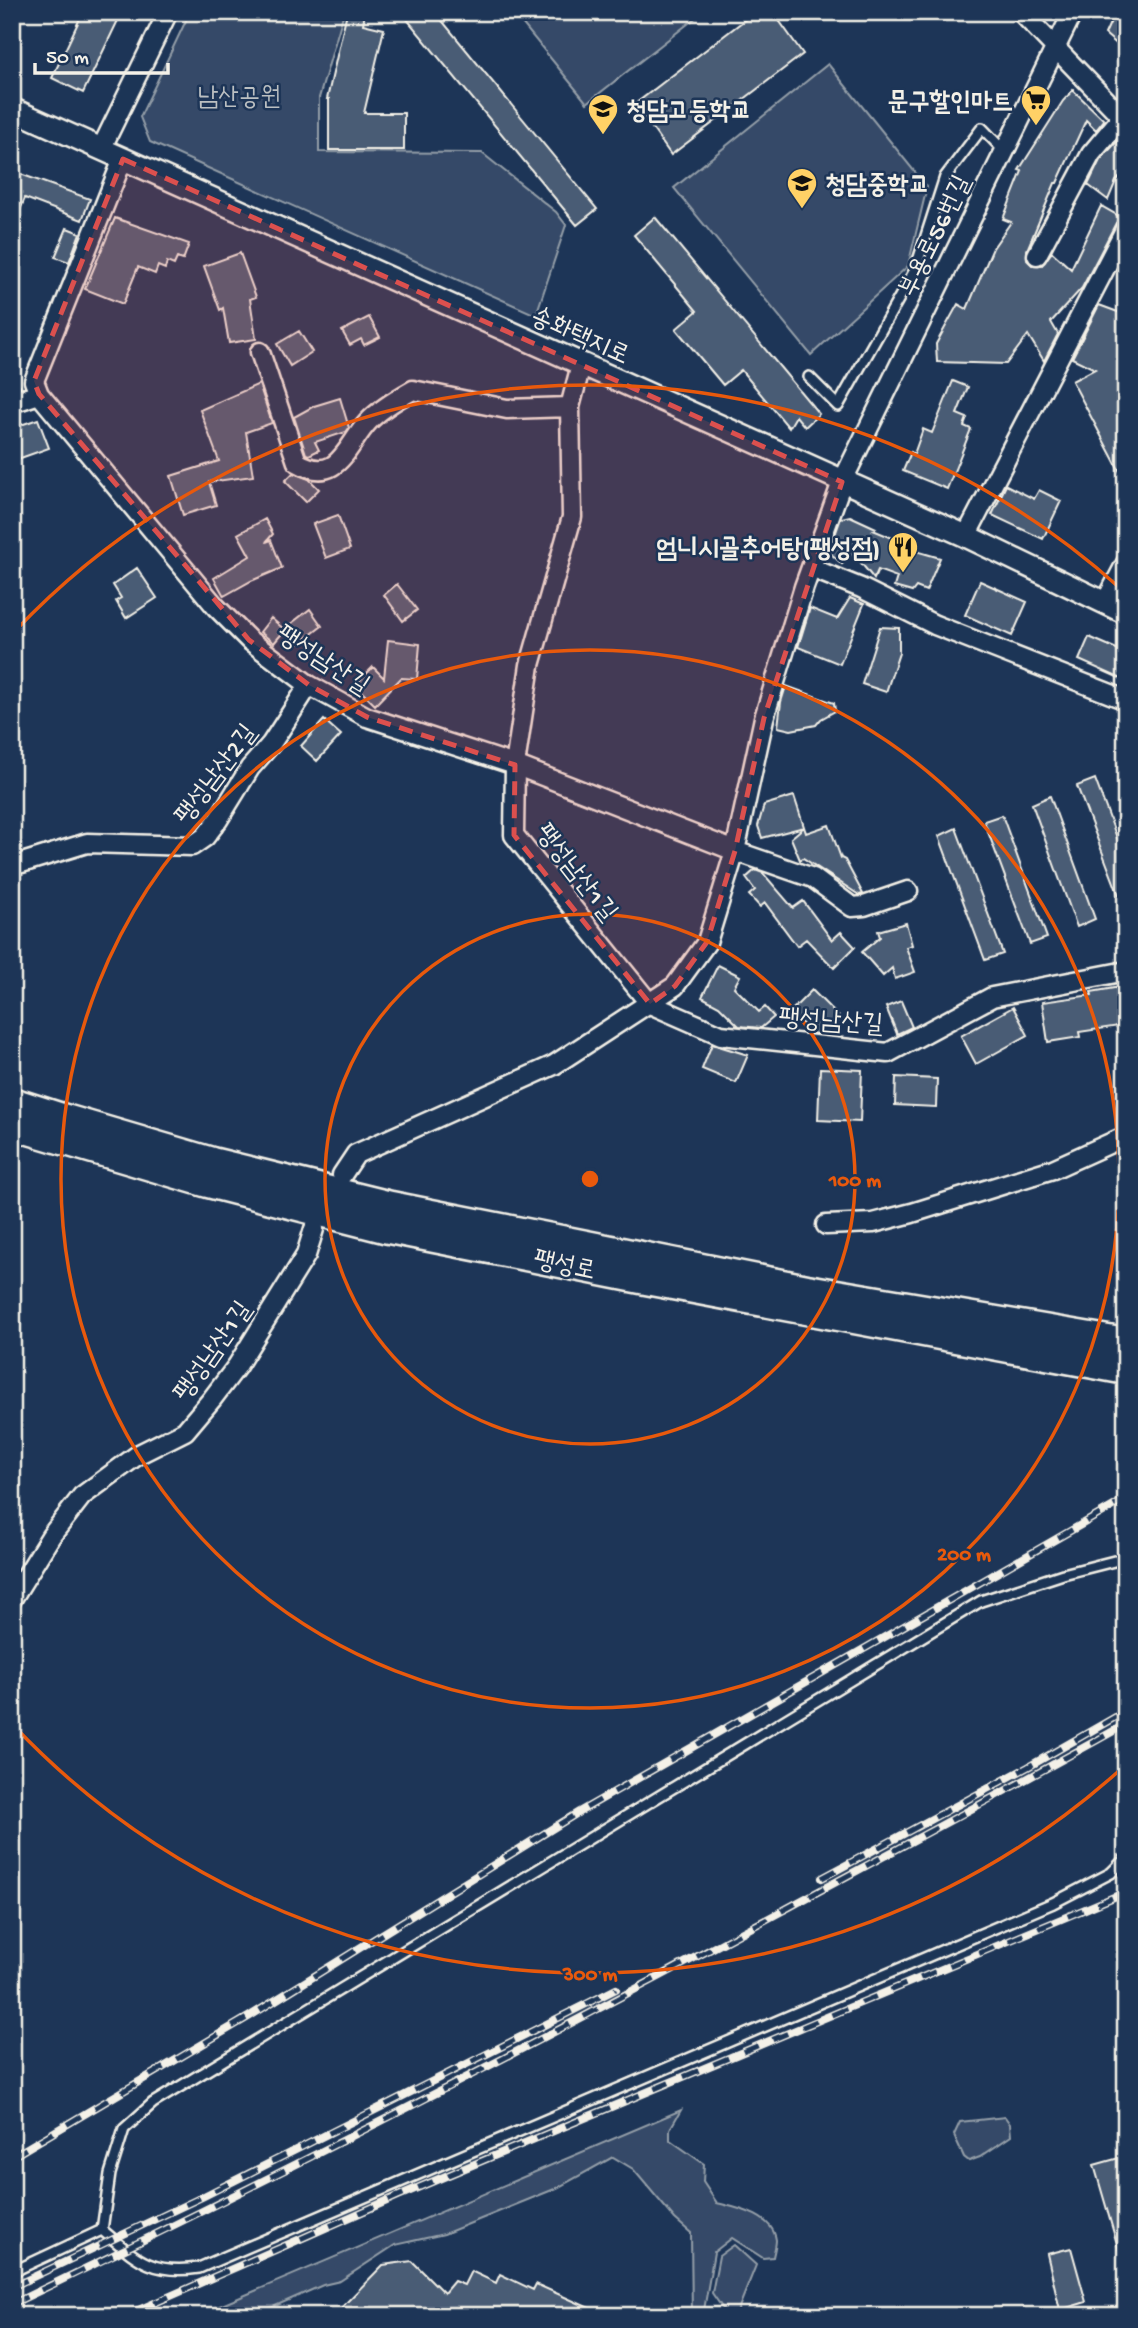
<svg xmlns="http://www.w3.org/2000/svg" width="1138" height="2328" viewBox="0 0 1138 2328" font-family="'Gochi Hand','Poor Story',sans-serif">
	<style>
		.green { fill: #354a67; stroke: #949ea8; stroke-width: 2 }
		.building { fill: #485b74; stroke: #f4f1e8; stroke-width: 2 }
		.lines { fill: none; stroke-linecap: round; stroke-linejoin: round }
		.service-casing { stroke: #f4f1e8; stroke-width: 14 }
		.minor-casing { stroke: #f4f1e8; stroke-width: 23 }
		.tertiary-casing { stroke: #f4f1e8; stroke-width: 26 }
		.primary-casing { stroke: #f4f1e8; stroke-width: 33 }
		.service { stroke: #1d3557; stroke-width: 9 }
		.minor { stroke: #1d3557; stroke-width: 18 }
		.tertiary { stroke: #1d3557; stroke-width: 21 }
		.primary { stroke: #1d3557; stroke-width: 28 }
		.rail-casing { stroke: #f4f1e8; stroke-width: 8 }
		.rail { stroke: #1d3557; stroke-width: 5; stroke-dasharray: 16; stroke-linecap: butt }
		.marked { fill: #dc504e; fill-opacity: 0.2; stroke: #dc504e; stroke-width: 5; stroke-dasharray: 14 9; stroke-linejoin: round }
		.ring { fill: none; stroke: #e8590c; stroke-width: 3.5 }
		.labels { text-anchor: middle; stroke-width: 5; stroke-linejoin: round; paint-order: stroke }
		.park-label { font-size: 26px; fill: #bbbfc1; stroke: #1d3557 }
		.poi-label { font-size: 26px; font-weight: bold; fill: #f4f1e8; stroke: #1d3557; text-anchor: end }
		.street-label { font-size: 26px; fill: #f4f1e8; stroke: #1d3557 }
		.centre { fill: #e8590c; stroke: #1d3557; stroke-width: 3.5 }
		.ring-label { font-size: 21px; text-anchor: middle; font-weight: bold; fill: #e8590c; stroke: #1d3557; stroke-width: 5; stroke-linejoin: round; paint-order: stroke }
	</style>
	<rect width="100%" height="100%" fill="#1d3557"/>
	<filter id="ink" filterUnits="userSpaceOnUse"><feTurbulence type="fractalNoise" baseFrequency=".0143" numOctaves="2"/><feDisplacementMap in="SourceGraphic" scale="14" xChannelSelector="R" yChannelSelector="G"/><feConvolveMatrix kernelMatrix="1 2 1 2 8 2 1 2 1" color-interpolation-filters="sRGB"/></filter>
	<g filter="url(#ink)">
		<path class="green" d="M190,12H344L319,98V152L482,153L556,212L566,225L536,315L150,142L140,117Z
			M513,12H703L587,103Z
			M828,64L927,187L908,266L811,355L674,188Z
			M681,2110L670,2129V2140L704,2164L703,2182L717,2203C737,2208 773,2215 776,2240C776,2245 774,2252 773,2257L763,2258L732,2238L714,2252L703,2316H692L691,2233L675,2219L633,2169L613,2157L557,2188L444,2234L395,2245L340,2281L323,2285L266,2310L231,2316H196Z
			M1005,2117L1010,2124L1011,2136L980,2157L969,2161L964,2157L954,2135L960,2122Z
			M734,2245L756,2265L736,2315L728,2316L712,2293L719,2256Z"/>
		<path class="building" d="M83,12H122L83,93L52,78Z
			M347,12H365L363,24L384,29L364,113H404V150H329V99H327Z
			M401,12H435L597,209L577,225Z
			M755,12H773L803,54L671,155L635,104Z
			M1115,12H1126V52L1105,34Z
			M1073,90L1104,120L1096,130L1086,120L1057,183H1055L1027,250V260L1032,265H1042L1052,252L1071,269L1101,206L1122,218L1116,223L1082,288L1051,322L1058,334L1044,361L1028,335L1006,364L937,362L936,344L958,304L967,309L993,248L1011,222L1003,219L1022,171L1019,170L1063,101Z
			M1126,132V171L1116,181L1108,200L1088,185L1100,160Z
			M12,171L90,199L82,220L25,198L12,229Z
			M655,217L819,414L805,427L796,416L789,428L741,370L723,385L676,329L697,311L634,235Z
			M115,218L189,244L183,260L177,258L174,265L167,262L165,269L158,266L155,274L138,267L123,304L85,289Z
			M67,228L80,233L69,262L55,257Z
			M240,253L256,297L250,299L256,339L229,343L223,308L220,310L204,266Z
			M1099,305L1126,315V341L1119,357L1126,370V483L1072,381L1095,369L1072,358Z
			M369,317L380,337L364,345L361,339L350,345L342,331Z
			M299,331L312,352L290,366L277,344Z
			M953,381L968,387L957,414L967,418L964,426L971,429L947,489L903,471L911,452L914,454L923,429L932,433Z
			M259,384L272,423L246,432L253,476L209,482L216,505L183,515L171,476L219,461L200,410Z
			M340,398L349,428L346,432L315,442L319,450L309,455L306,454L294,417L314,406Z
			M38,419L49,448L12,461V428Z
			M293,473L309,479L319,489L306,502L285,481Z
			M1006,485L1034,499L1039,490L1061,501L1043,539L992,515Z
			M338,515L350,549L326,558L313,524Z
			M850,516L876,528L873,530L912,546L909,549L940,558L926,591L916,587L912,592L894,587L897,577L878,570L874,579L853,553L842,564L829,552L841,518Z
			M265,519L273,534L266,542L271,540L282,568L251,581L224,596L214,578L250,556L238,534Z
			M137,568L157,598L126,618L116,601L121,598L113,585Z
			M980,581L1027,602L1012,636L965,615Z
			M397,584L417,610L403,621L384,595Z
			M850,598L864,604L840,664L798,647L810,608L837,619Z
			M310,609L322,626L300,643L288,626Z
			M271,618L285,630L274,643L260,632Z
			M880,627L899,628V653L886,692L862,684Z
			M1089,637L1126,653V681L1079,660Z
			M388,640L420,644L417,679L401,678L375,705L355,685L373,667L384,678Z
			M786,686L834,703L835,711L821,719L816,725L791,730L778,727L781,702Z
			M324,720L341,735L317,761L301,746Z
			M1095,779L1126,862V914L1077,786Z
			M794,796L806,833L829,825L841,858L845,860L863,894L859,895L803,858L800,860L791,838L804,827L762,838L758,826L764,805Z
			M1050,796L1095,919L1077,927L1032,804Z
			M1002,815L1047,938L1030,944L984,821Z
			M956,828L1003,954L985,960L939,836Z
			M755,870L763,873L793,908L803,901L832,940L841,932L855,947L834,968L806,939L797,946L765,903L760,907L749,895L755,890L746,878Z
			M906,923L912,945L906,947L915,972L895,979L892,968L883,976L862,952L880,937L878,931Z
			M718,965L740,976L734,987L759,1012L765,1007L774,1017L761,1028L739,1026L719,1006L702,997Z
			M1126,986V1025L1079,1032L1080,1037L1048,1042L1042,1002L1092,995L1091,992Z
			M812,990L840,1018L823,1035L811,1033L790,1012Z
			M901,1001L912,1027L897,1034L886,1007Z
			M1013,1007L1028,1035L976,1064L961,1036Z
			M712,1044L748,1055L736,1083L702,1069Z
			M820,1068L862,1070L860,1122L818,1120Z
			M896,1077L937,1079L936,1107L895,1105Z
			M1126,2156V2260L1122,2261L1094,2165Z
			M1071,2248L1086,2302L1060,2310L1047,2254Z
			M412,2261L444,2293L454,2281L464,2285L471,2271L496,2283L500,2274L533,2290L536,2284L607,2316H351L342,2307L383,2265Z"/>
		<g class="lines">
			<g class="service-casing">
				<path id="service" d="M809,377L838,406L915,270L945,177L982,128L1004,151
					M102,2230L110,2174L124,2129L153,2103L981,1601L1063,1574L1126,1558
					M12,2272L102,2230C137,2259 151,2275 199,2268L1053,1903L1111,1873L1126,1858"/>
			</g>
			<g class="minor-casing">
				<path id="minor" d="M1021,12L1126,121
					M101,149L168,12
					M123,159L34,381L39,394L192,578L216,607L249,640L309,685L367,717L515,765L735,851L813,878L852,907L864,906L908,891
					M1037,255L1091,154L1122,117
					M260,352L297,462C338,486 346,446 368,422C380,409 397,399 413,390L507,409L570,407
					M581,365L570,407L572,517L530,665L515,765L514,835L650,1004L721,1035L888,1053L992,997L1126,971
					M12,393L21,400L39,394
					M966,536L1126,228
					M811,568L861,588L935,625L1126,700
					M1105,603L1126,563
					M12,866L87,843L192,846L205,837L218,820L250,768L271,744L309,685
					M342,1175L356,1154L554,1065L675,986L707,942L735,851L764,718L804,587L842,482L1073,12
					M826,1225L873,1223L912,1213L1053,1169L1126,1136
					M12,1599L51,1536L82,1496L139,1454L185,1431L212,1399L237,1366L306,1255L314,1229"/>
			</g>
			<g class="tertiary-casing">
				<path id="tertiary" d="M12,109L966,536L1126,613"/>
			</g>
			<g class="primary-casing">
				<path id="primary" d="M12,1102L62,1118L212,1162L391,1206L807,1289L1126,1343
					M12,1125L208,1183L384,1228L646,1280L1126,1370"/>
			</g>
			<use href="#service" class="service"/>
			<use href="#minor" class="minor"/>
			<use href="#tertiary" class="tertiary"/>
			<use href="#primary" class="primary"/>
			<g class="rail-casing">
				<path id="rail" d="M822,1878L1028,1767L1126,1711
					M12,2157L250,2016L579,1812L1126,1499
					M12,2287L202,2197L616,1989
					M12,2304C272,2179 528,2048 782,1911C897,1849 1012,1788 1126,1724
					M125,2316L398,2196L1126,1892"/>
			</g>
			<use href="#rail" class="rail"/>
		</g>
	</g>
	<path class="marked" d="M123,159L842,482L764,718L735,851L707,942L675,986L650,1004L514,835L515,765L367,717L309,685L249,640L39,394L34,381Z"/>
	<g class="ring">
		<circle cx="590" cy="1179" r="265"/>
		<circle cx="590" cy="1179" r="529"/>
		<path d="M1121 1769A794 794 0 0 1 14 1726M14 632A794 794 0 0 1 1121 589"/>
	</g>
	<defs>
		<g id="supermarket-pin" transform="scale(1.575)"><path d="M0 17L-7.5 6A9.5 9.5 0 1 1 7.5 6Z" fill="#ffd166" stroke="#1d3557"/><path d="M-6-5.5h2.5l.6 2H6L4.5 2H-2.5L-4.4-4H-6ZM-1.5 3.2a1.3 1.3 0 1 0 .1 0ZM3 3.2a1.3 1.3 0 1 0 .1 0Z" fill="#111"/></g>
		<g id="school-pin" transform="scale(1.575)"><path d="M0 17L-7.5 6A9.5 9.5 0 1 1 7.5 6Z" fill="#ffd166" stroke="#1d3557"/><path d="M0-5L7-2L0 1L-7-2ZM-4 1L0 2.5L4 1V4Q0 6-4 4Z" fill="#111"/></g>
		<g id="restaurant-pin" transform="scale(1.575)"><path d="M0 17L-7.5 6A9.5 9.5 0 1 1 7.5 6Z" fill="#ffd166" stroke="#1d3557"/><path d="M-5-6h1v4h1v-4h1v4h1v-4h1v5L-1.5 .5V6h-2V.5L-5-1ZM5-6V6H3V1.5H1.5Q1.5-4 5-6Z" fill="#111"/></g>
	</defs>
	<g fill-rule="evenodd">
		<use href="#supermarket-pin" x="1036" y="100"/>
		<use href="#school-pin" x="603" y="109"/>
		<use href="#school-pin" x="802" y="183"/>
		<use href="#restaurant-pin" x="903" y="547"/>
	</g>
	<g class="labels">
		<g class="park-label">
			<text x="239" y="104">남산공원</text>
		</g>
		<g class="poi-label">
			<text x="1013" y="109">문구할인마트</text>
			<text x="626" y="118" text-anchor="start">청담고등학교</text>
			<text x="825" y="192" text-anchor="start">청담중학교</text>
			<text x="880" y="556">엄니시골추어탕(팽성점)</text>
		</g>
		<g class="street-label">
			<text transform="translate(933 235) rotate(-64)" y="9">부용로56번길</text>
			<text transform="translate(581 334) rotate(24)" y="9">송화택지로</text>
			<text transform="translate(324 658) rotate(33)" y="9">팽성남산길</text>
			<text transform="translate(214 773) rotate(-53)" y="9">팽성남산2길</text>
			<text transform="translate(578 871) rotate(52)" y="9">팽성남산1길</text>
			<text transform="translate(831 1019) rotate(4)" y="9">팽성남산길</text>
			<text transform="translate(565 1263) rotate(12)" y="9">팽성로</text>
			<text transform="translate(211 1350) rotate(-55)" y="9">팽성남산1길</text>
		</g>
	</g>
	<circle cx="590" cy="1179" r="10" class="centre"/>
	<g class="ring-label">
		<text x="855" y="1186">100 m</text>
		<text x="964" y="1560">200 m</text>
		<text x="590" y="1980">300 m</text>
	</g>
	<rect width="1138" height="2328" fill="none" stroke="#1d3557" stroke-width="42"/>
	<rect x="21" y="21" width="1096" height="2286" fill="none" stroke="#f4f1e8" stroke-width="2.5" filter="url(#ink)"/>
	<path d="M35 63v10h133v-10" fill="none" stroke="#f4f1e8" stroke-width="3.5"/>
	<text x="46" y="63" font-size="21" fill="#f4f1e8" stroke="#1d3557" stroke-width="5" paint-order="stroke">50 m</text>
</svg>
